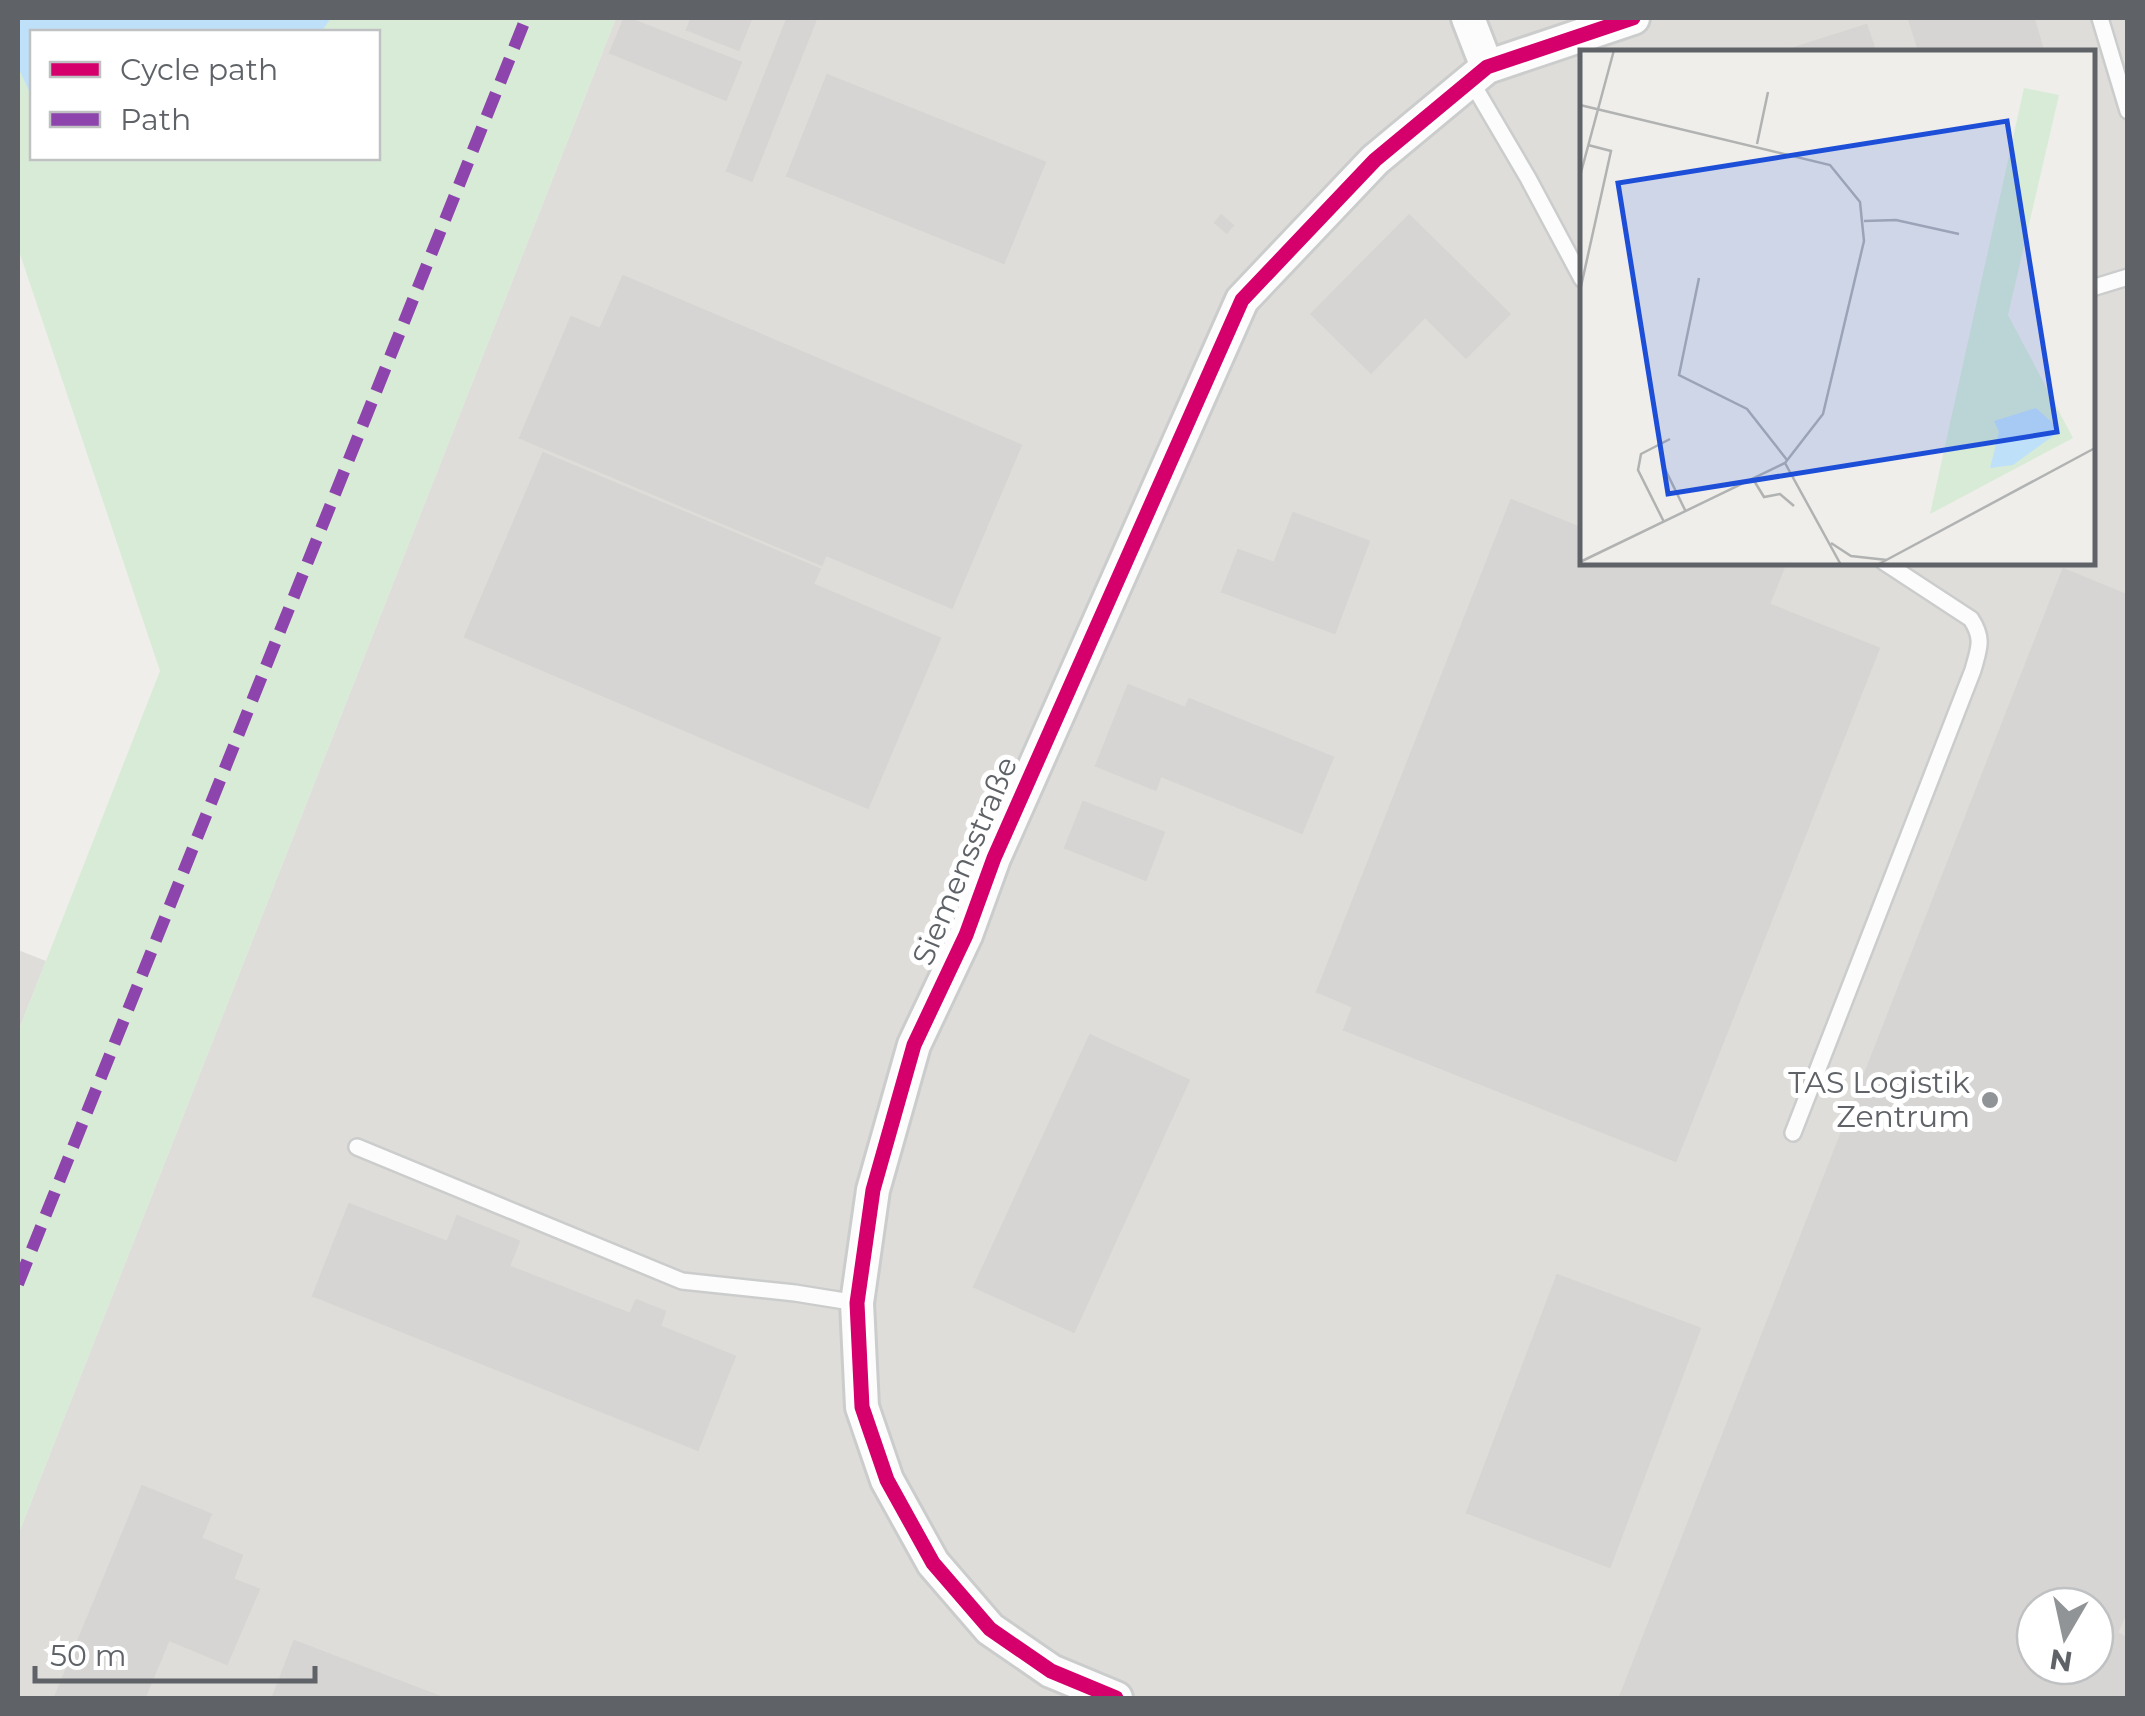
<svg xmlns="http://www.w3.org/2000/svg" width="2145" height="1716" viewBox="0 0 2145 1716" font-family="Montserrat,sans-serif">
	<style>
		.industrial { fill: #dfddda; fill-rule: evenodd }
		.green { fill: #d8ebd6; fill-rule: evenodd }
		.water { fill: #bfe0f9 }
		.building { fill: #d6d5d3; stroke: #deddd9; stroke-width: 2.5; fill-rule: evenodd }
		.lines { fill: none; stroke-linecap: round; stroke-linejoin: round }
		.lane-casing { stroke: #cbcccc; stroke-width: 20 }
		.street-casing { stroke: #cbcccc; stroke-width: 38 }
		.lane { stroke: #fdfcfc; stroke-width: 15 }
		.street { stroke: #fdfcfc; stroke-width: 32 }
		.quiet { stroke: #8e44ad; stroke-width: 12; stroke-dasharray: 25 12; stroke-linecap: butt }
		.cycleway-casing { stroke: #fff; stroke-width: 21 }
		.cycleway { stroke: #d6006c; stroke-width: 15 }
		.poi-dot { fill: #919496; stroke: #fff; stroke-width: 4 }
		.labels { text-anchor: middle; stroke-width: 10; stroke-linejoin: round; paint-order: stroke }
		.street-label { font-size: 30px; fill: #5f6368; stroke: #fff }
		.poi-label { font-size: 30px; fill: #5f6368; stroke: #fff; text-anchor: end }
		.inset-road { fill: none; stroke: #b1b2b2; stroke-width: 2.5 }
		.view { fill: #1d4ed8; fill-opacity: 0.15; stroke: #1d4ed8; stroke-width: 5 }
		.inset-edge { fill: none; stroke: #5f6368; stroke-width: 5 }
	</style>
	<rect width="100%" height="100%" fill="#efeeea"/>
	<path class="industrial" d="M616,18H2127V1698H18V1535ZM1582,52H2092V562H1582ZM2035,1606H2095V1666H2035Z
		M18,950L46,961L18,1032Z"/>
	<path class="green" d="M18,18H616L18,1535V1032L160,671L18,248ZM32,32H378V158H32Z"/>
	<path class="water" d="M18,18H331L321,32H32V97L18,67Z"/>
	<path class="building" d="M622,18H634L744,61L727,103L607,54Z
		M689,18H754L740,53L684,31Z
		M785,18H819L753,184L724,172Z
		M1906,18H2036L2046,52H1917Z
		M1868,22L1878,52H1774Z
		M826,72L1048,161L1005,266L784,177Z
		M1221,212L1236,225L1227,236L1212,223Z
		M1409,212L1513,314L1466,361L1425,320L1371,376L1308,314Z
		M622,273L1024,444L953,611L827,558L823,568L517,439L570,314L599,326Z
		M542,450L823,568L816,583L943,637L869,811L462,638Z
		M1510,497L1582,526V562H1779L1787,566L1772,603L1882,647L1677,1164L1341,1031L1350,1008L1314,993Z
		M1292,510L1372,540L1336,636L1219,593L1237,547L1273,560Z
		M2062,566L2128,593V1614L2120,1632L2128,1636V1698H1617ZM2035,1606H2095V1666H2035Z
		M1127,682L1184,705L1188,696L1336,756L1303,836L1162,779L1157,793L1093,767Z
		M1082,799L1167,831L1147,883L1062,849Z
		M1089,1032L1192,1079L1075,1335L971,1288Z
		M348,1201L446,1239L456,1213L522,1240L512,1265L629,1311L635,1297L668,1310L663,1325L738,1355L699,1453L310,1297Z
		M1556,1272L1703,1327L1611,1570L1464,1514Z
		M141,1483L214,1513L204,1537L245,1554L236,1578L262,1588L228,1667L170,1643L147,1698H52Z
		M293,1638L450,1698H270Z"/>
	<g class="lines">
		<g class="lane-casing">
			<path id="lane" d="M2100,18L2128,111
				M1471,81L1528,178L1582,279
				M2092,288L2128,277
				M1793,1133L1973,670C1979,648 1984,639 1971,619L1884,562
				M357,1147L682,1281L795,1293L857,1303"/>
		</g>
		<g class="street-casing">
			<path id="street" d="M1468,18L1487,67
				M1116,1698L1051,1671L990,1629L933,1563L887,1480L862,1407L857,1303L873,1190L914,1045L966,935L994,858L1242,300L1375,160L1487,67L1633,18"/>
		</g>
		<use href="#lane" class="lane"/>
		<use href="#street" class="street"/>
		<path class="quiet" d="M18,1284L526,18"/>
		<g class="cycleway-casing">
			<path id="cycleway" d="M1116,1698L1051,1671L990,1629L933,1563L887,1480L862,1407L857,1303L873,1190L914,1045L966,935L994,858L1242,300L1375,160L1487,67L1633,18"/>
		</g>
		<use href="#cycleway" class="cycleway"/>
	</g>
	<circle class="poi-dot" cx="1990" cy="1100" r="10"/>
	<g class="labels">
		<g class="street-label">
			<text transform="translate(965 861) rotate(-67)" y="10">Siemensstraße</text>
		</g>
		<g class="poi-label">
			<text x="1970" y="1093">TAS Logistik<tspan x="1970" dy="34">Zentrum</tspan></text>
		</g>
	</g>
	<g transform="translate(1580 50)">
		<rect width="515" height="515" fill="#efeeea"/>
		<path d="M444,38L479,45L428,265L493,388L350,464Z" fill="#d8ebd6"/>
		<path d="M456,358L474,374L473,386L433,415L410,418L419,382L414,371Z" fill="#bfe0f9"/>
		<path class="inset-road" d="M0,55L250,115L280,152L284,191L243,364L205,413L0,512M177,94L188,42M0,126L34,0M284,171L316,170L379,184M119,228L99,325L167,359L207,410M0,241L31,101L8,95M205,413L261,515M85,419L106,462M173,429L184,447L200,444L214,456M84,472L58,420L61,404L90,389M251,493L271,506L307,510M297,515L515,398"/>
		<path class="view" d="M427,71L477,382L88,444L38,133Z"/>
		<rect width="515" height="515" class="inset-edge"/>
	</g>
	<rect width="2145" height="1716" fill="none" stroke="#5f6368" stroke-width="40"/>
	<rect x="30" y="30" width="350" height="130" fill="#ffffff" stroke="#bfc1c3" stroke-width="2.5"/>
	<rect x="50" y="62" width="50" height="15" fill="#d6006c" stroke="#bfc1c3" stroke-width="2.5"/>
	<text x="120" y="80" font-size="30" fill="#5f6368">Cycle path</text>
	<rect x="50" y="112" width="50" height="15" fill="#8e44ad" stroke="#bfc1c3" stroke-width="2.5"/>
	<text x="120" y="130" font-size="30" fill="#5f6368">Path</text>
	<g transform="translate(2065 1636) rotate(189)"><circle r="48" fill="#ffffff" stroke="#bfc1c3" stroke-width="2.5"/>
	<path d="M0-8L18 38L0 25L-18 38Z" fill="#919496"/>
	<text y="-15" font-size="28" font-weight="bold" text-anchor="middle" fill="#5f6368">N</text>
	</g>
	<path d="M35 1666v15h280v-15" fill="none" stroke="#5f6368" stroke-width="5"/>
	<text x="50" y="1666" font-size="30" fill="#5f6368" stroke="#ffffff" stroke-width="8" paint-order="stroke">50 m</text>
</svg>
